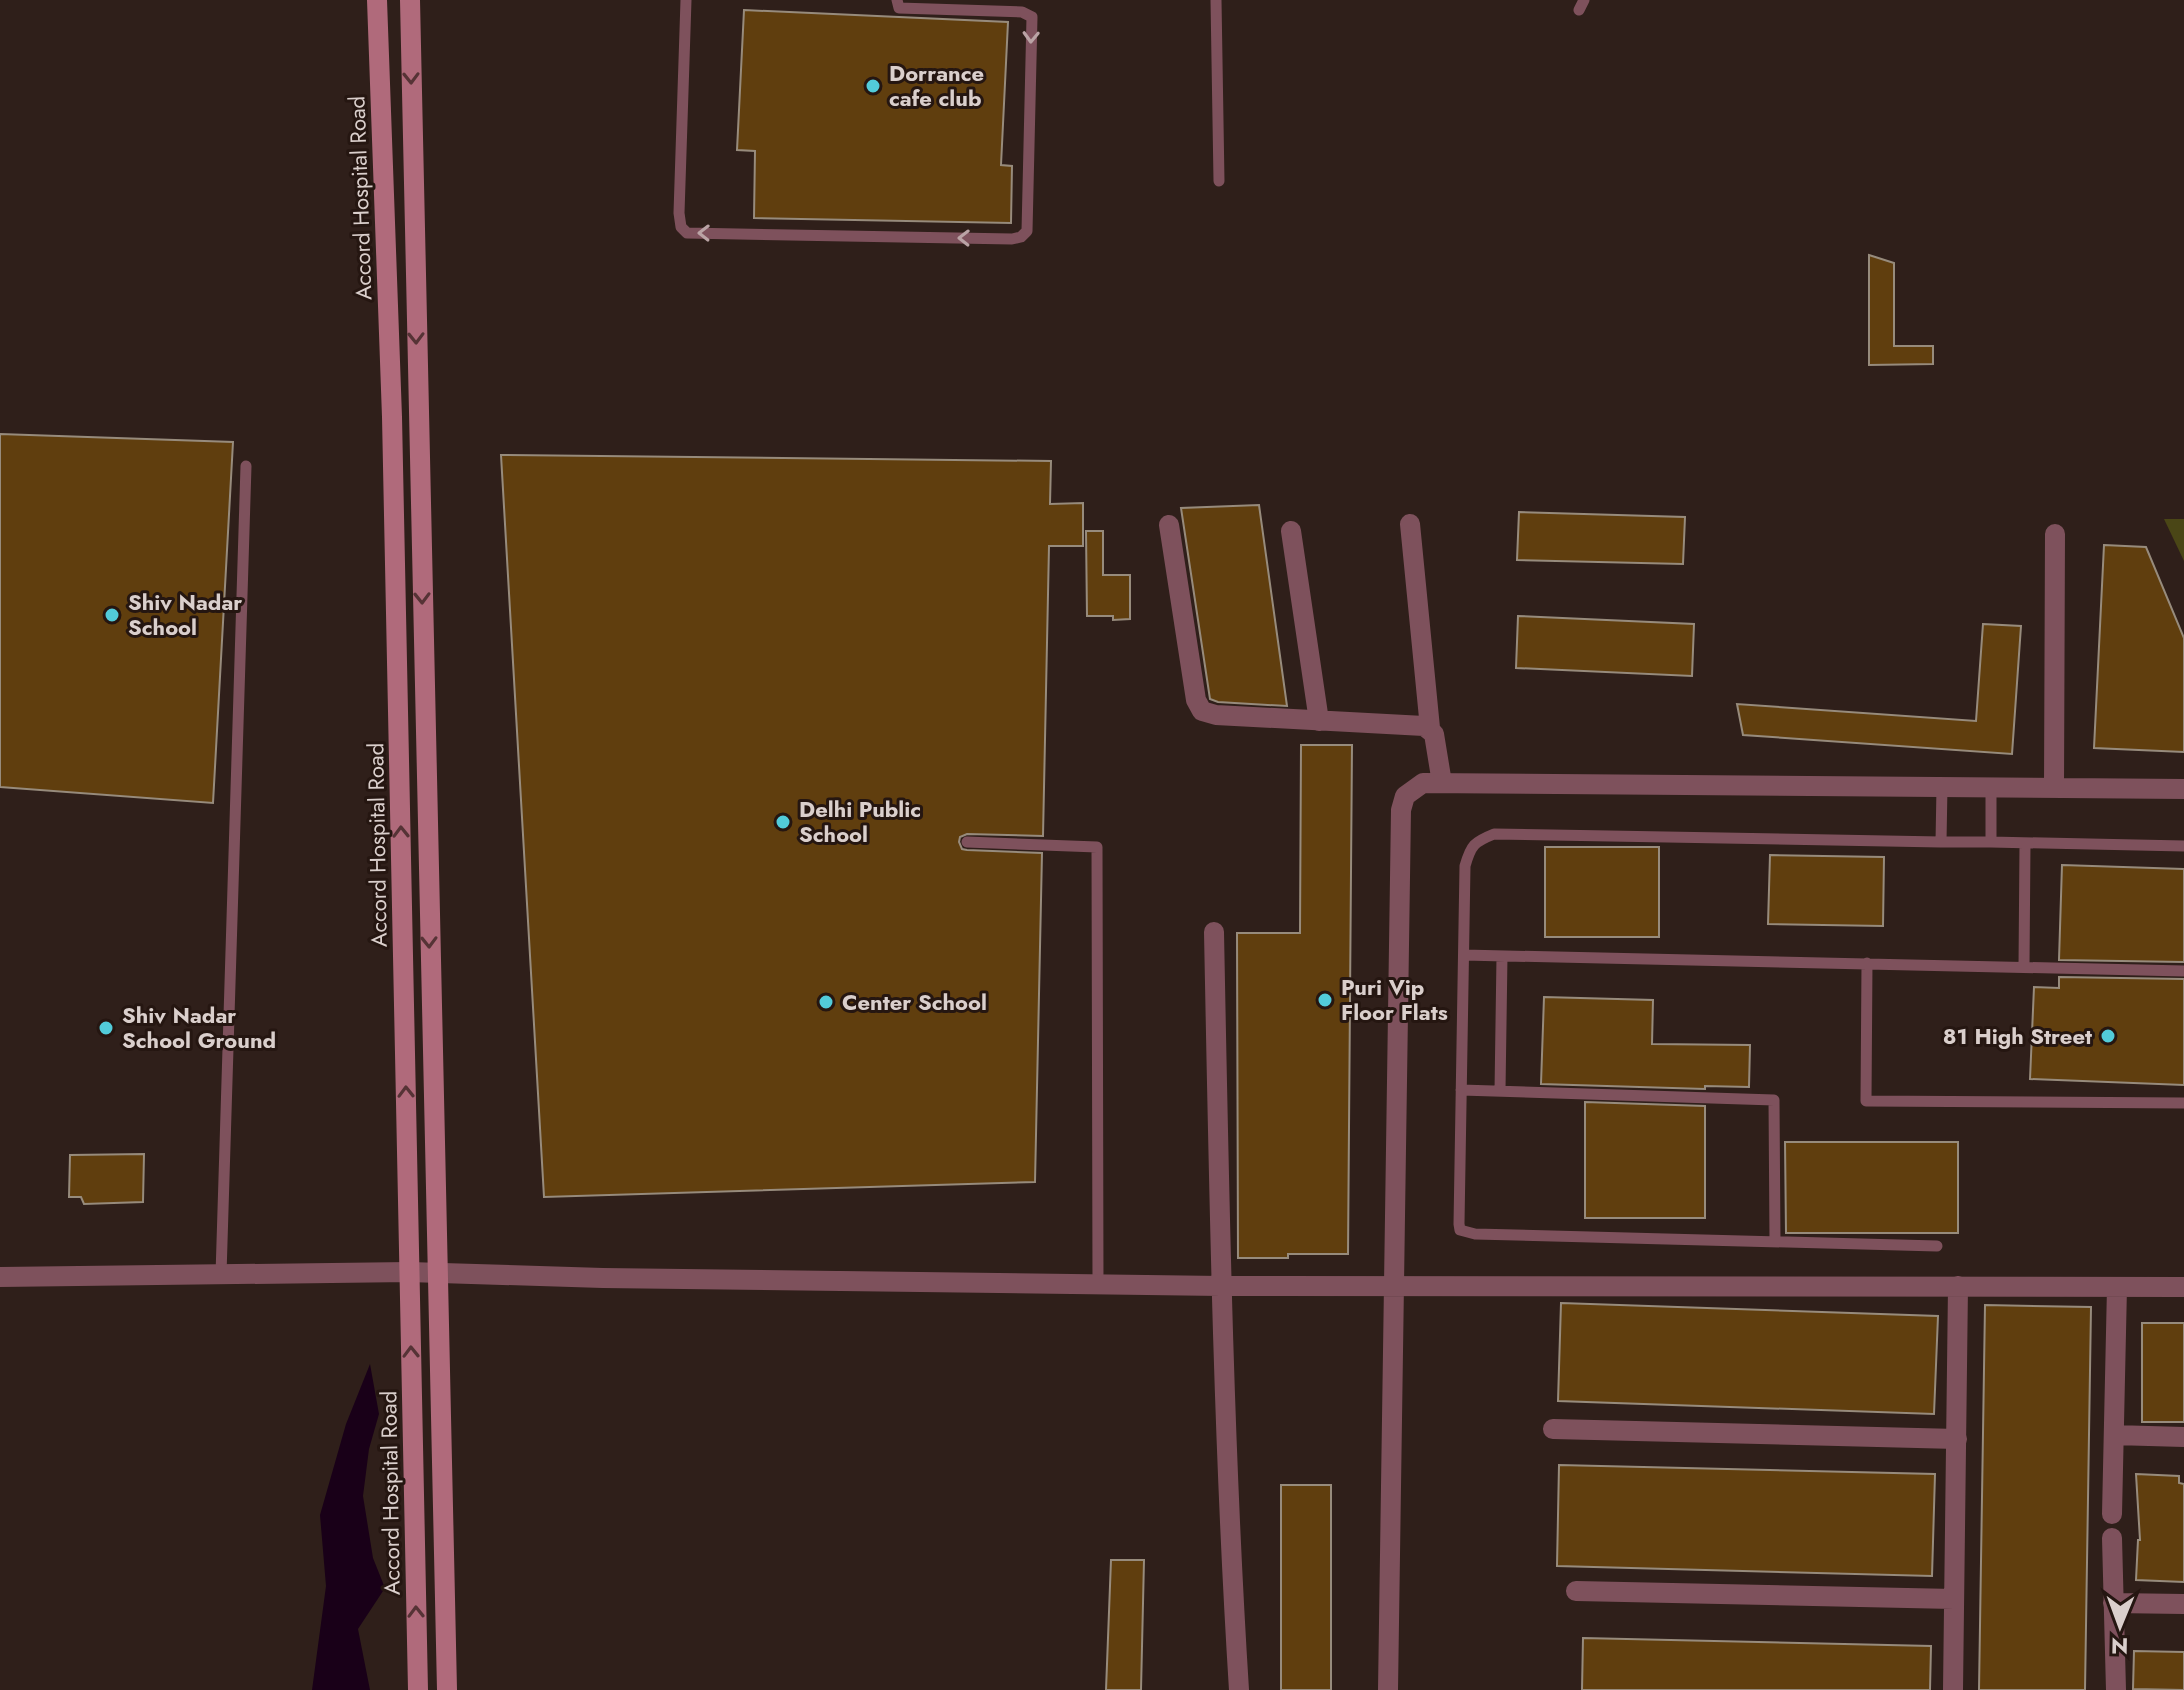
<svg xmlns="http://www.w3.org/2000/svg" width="2184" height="1690" viewBox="0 0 2184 1690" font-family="Jost,sans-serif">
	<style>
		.green { fill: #4a4616 }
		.water { fill: #190018 }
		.building { fill: #603e0e; stroke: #978b7c; stroke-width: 2 }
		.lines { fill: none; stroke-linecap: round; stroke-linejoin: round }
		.lane { stroke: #7e515c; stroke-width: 11 }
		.street { stroke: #7e515c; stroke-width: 20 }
		.secondary { stroke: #b06a7b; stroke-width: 20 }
		.oneway { stroke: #baa3a5 }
		.oneway2 { stroke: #563336 }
		.poi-dot { fill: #52cbd9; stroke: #251611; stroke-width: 3 }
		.labels { text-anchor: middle; stroke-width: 6; stroke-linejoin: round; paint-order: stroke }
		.poi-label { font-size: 22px; font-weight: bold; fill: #dacfcc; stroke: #251611; text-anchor: start }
		.street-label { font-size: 22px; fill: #dacfcc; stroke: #251611 }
	</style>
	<rect width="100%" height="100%" fill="#2f1f1a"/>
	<path class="green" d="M2164,519H2184V561Z"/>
	<path class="water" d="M370,1364L379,1414L369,1449L363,1496L373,1558L385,1588L358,1629L370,1690H312L326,1586L320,1515L346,1424Z"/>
	<path class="building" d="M744,10L1008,22L1001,165L1012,166L1011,223L754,218L755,151L737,150Z
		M1869,255L1894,263V346H1933V364L1869,365Z
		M0,434L233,442L213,803L0,787Z
		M501,455L1051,461L1050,504L1083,503V546H1049L1043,836L967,834L960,837L959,842L962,849L967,850L1042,853L1035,1182L544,1197Z
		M1259,505L1287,706L1218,702L1210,699L1181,508Z
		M1519,512L1685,517L1683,564L1517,560Z
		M1086,531H1103V575H1130V619L1113,620V616H1087Z
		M2104,545L2146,547L2184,638V752L2094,748Z
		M1518,616L1694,624L1692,676L1516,668Z
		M1983,624L2021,626L2012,754L1743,735L1737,704L1976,721Z
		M1301,745H1352L1348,1254H1288V1258H1238L1237,933H1300Z
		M1545,847H1659V937H1545Z
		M1770,855L1884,857L1883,926L1768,924Z
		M2062,865L2184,869V962L2059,960Z
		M2059,977L2184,979V1085L2030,1079L2034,987L2059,988Z
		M1544,997L1653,1000L1652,1044L1750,1045L1749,1087L1705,1086V1089L1541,1084Z
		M1585,1102L1705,1106V1218H1585Z
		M1785,1142H1958V1233H1786Z
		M144,1154L143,1202L84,1204L81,1197H69L70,1155Z
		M1561,1303L1938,1316L1934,1414L1558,1401Z
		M1985,1305L2091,1307L2085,1690H1979Z
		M2142,1323H2184V1422H2142Z
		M1559,1465L1935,1474L1932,1576L1557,1566Z
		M2136,1474L2179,1476V1483L2184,1484V1582L2136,1580L2138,1540H2140Z
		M1281,1485H1331V1690H1281Z
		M1111,1560H1144L1141,1690H1106Z
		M1583,1638L1931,1646L1930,1690H1582Z
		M2134,1651L2184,1652V1690L2133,1689Z"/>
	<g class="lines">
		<path class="lane" d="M686,0L679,213L681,227L687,233L1012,239L1021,237L1027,231L1032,17L1022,12L899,8L897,0
			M1216,0L1219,181
			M1579,10L1584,0
			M1991,788V842L2184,846
			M967,842L1097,847L1098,1284
			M1941,842H1991
			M1464,955L2184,971
			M1867,963L1866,1101L2184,1103
			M2024,966L2025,843
			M1461,1090L1774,1100L1775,1242
			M1500,1091L1502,956
			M1937,1246L1475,1234L1460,1230L1459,1224L1465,866C1471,845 1474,842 1494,834L1941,842L1942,787
			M221,1275L246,466"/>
		<path class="street" d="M1410,524L1430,728
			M1169,525L1196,700L1202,711L1216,715L1424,726L1434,734L1442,783
			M1291,531L1319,721
			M2054,787L2055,534
			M1214,932C1219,1185 1223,1438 1239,1690
			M0,1277L409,1272L603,1278L1221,1286L2184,1287
			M1553,1429L1957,1439
			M2114,1435L2184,1437
			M2112,1514L2117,1287
			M2112,1538L2116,1690
			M1576,1591L1954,1599
			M2113,1603L2184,1604
			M1388,1690L1401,810L1405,796L1423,783L2184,789
			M1953,1690L1958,1286"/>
		<path class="secondary" d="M377,0L392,417L418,1690
			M410,0L447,1690"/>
	</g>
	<defs><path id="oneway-chevron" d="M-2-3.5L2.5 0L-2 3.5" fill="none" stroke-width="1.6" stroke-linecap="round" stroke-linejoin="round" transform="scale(2)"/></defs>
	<g class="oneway">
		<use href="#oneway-chevron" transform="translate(1031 37) rotate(92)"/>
		<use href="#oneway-chevron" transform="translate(704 233) rotate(-179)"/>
		<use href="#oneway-chevron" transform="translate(964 238) rotate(-179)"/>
	</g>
	<g class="oneway2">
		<use href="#oneway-chevron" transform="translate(411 78) rotate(89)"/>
		<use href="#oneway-chevron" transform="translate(416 338) rotate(89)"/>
		<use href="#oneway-chevron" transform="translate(422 598) rotate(89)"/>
		<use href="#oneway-chevron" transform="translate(401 832) rotate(-91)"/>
		<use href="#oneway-chevron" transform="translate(429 942) rotate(89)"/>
		<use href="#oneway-chevron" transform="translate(406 1092) rotate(-91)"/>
		<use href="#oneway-chevron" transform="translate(411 1352) rotate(-91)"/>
		<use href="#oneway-chevron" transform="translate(416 1612) rotate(-91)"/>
	</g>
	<g class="poi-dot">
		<circle cx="873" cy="86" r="8"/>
		<circle cx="112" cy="615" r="8"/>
		<circle cx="783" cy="822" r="8"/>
		<circle cx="1325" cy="1000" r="8"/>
		<circle cx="826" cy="1002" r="8"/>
		<circle cx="106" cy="1028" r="8"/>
		<circle cx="2108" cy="1036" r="8"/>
	</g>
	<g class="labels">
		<g class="poi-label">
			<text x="889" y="81">Dorrance<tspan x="889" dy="25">cafe club</tspan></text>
			<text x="128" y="610">Shiv Nadar<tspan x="128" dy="25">School</tspan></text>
			<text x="799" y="817">Delhi Public<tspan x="799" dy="25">School</tspan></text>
			<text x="1341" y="995">Puri Vip<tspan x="1341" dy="25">Floor Flats</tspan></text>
			<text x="842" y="1010">Center School</text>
			<text x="122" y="1023">Shiv Nadar<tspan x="122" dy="25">School Ground</tspan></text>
			<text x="2092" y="1044" text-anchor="end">81 High Street</text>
		</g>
		<g class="street-label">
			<text transform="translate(360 198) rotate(-92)" y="8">Accord Hospital Road</text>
			<text transform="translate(377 845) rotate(-91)" y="8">Accord Hospital Road</text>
			<text transform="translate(390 1493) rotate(-91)" y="8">Accord Hospital Road</text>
		</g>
	</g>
	<g transform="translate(2120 1626) rotate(181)" stroke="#251611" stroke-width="6" paint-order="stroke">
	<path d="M0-6L14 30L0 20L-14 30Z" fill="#dacfcc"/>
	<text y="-12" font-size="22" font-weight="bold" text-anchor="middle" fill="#dacfcc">N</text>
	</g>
</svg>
